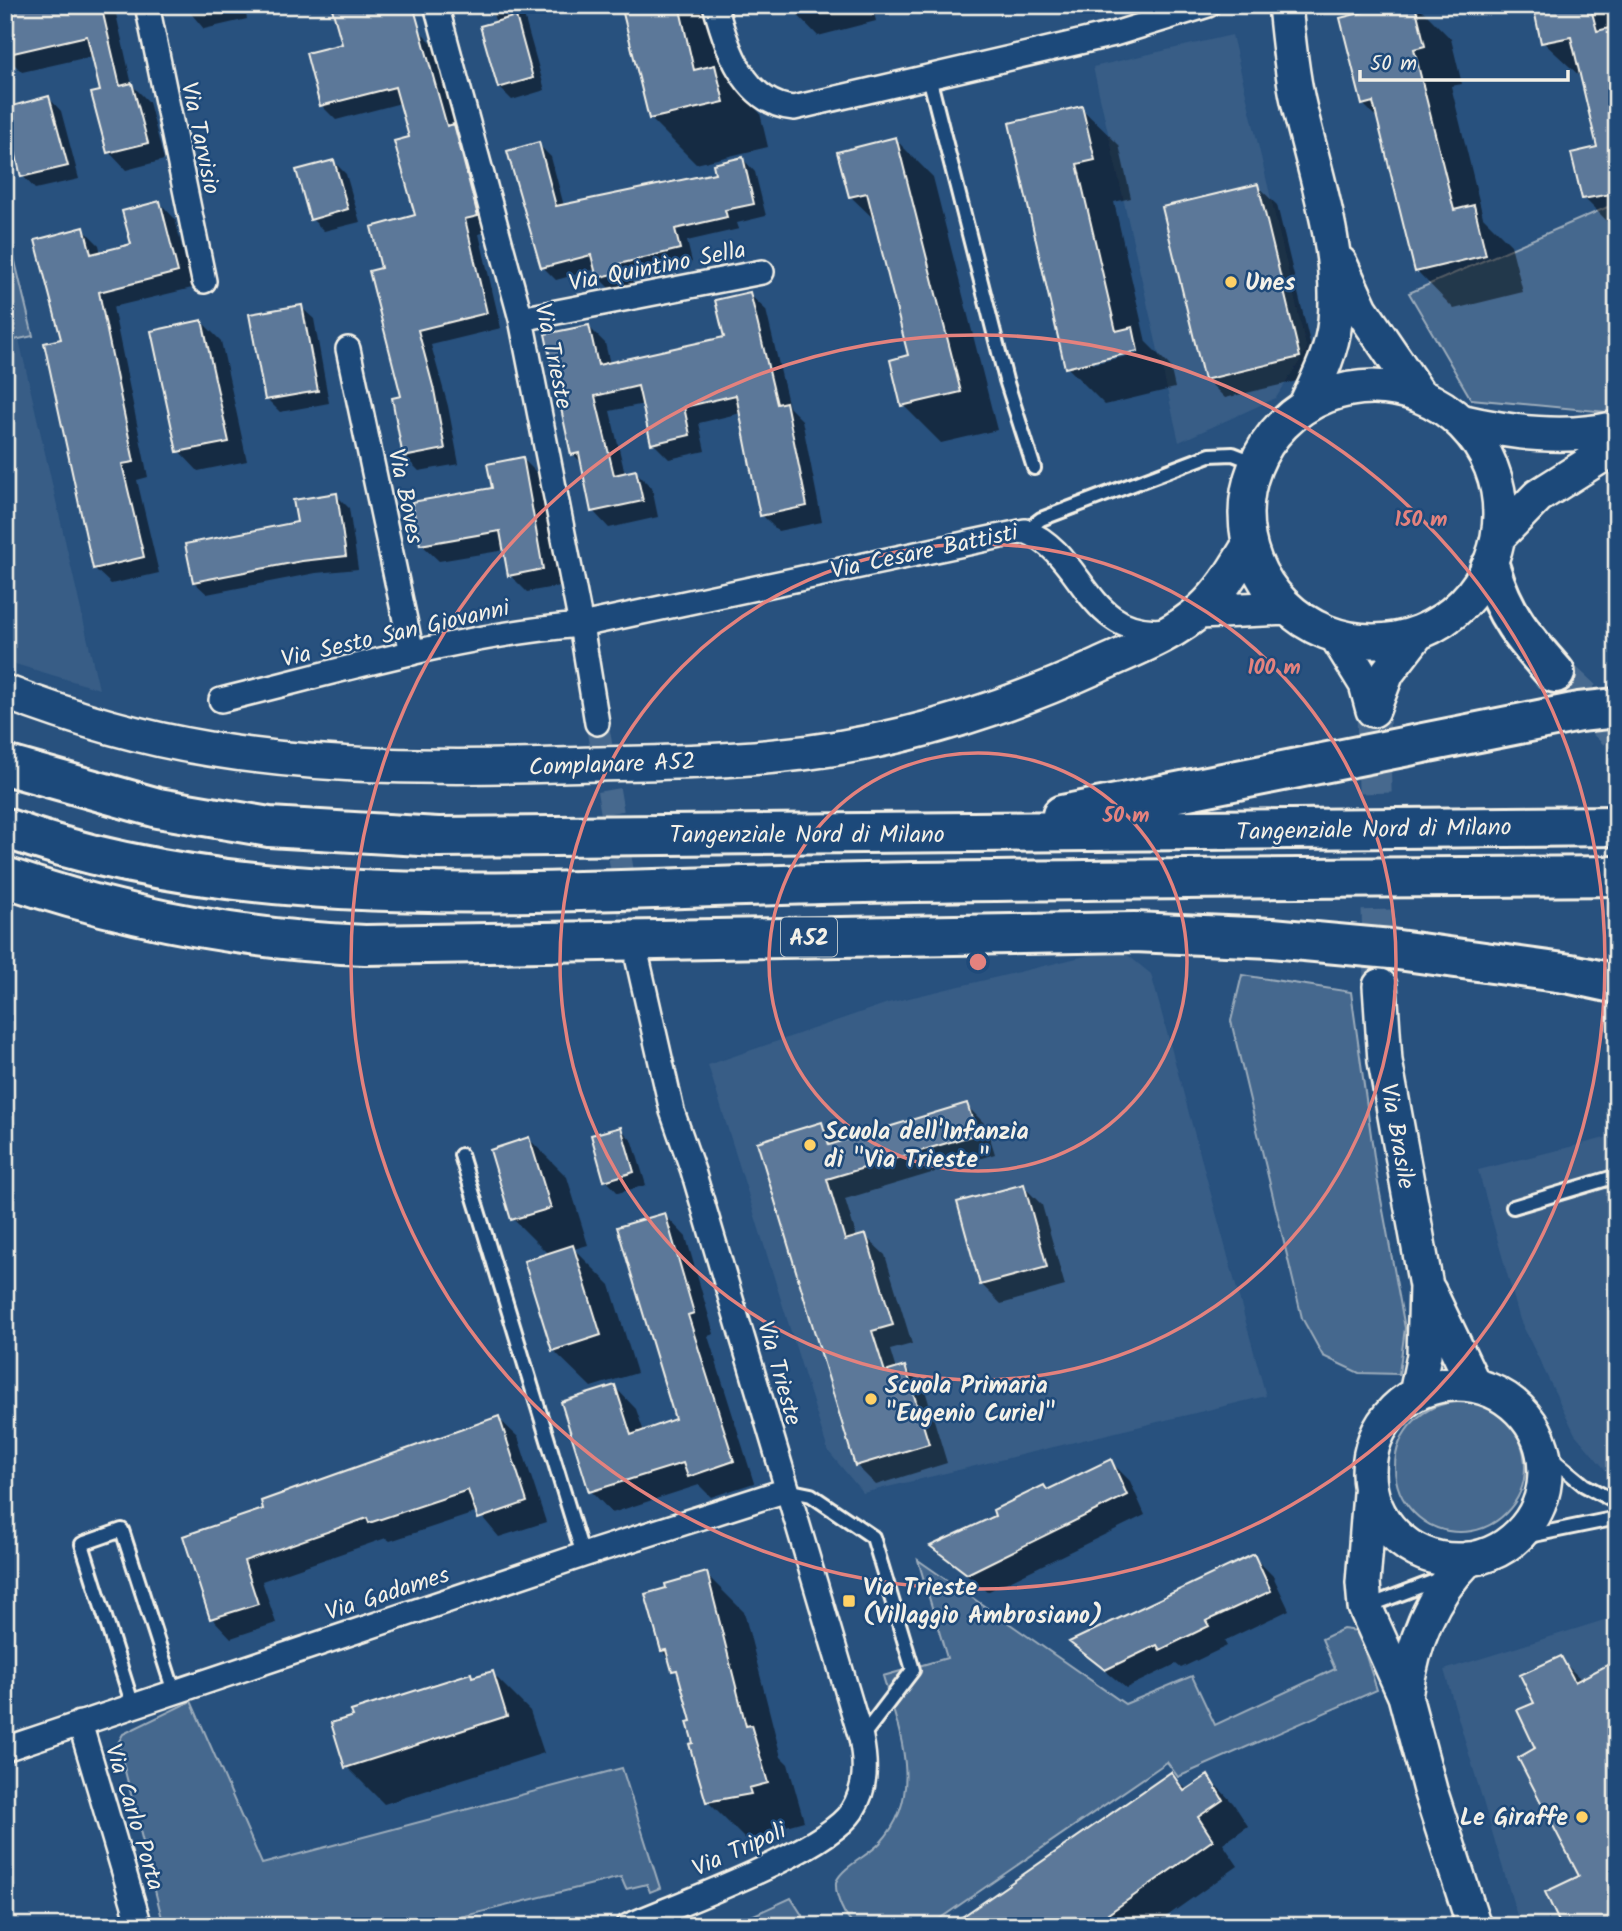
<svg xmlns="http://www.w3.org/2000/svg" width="1622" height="1931" viewBox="0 0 1622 1931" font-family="Kalam,sans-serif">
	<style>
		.built { fill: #375d86 }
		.green { fill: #45688e; stroke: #9cacbb; stroke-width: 2 }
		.shadow { fill: #0007; fill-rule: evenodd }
		.building { fill: #5b7899; stroke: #f4f1e8; stroke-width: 2 }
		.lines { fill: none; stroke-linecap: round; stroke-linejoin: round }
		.street-tunnel { stroke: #47698e; stroke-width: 23; stroke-dasharray: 23 11; stroke-linecap: butt }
		.secondary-tunnel { stroke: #47698e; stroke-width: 33; stroke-dasharray: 33 17; stroke-linecap: butt }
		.highway-tunnel { stroke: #47698e; stroke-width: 38; stroke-dasharray: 38 19; stroke-linecap: butt }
		.lane-casing { stroke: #f4f1e8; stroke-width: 18 }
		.street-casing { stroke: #f4f1e8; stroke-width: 28 }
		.secondary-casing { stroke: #f4f1e8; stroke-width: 38 }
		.highway-casing { stroke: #f4f1e8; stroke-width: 44 }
		.lane { stroke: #1f4a7a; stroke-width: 12 }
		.street { stroke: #1f4a7a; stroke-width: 23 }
		.secondary { stroke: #1f4a7a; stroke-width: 33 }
		.highway { stroke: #1f4a7a; stroke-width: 38 }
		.ring { fill: none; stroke: #e4827e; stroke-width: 3.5 }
		.poi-dot { fill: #ffd166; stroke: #1f4a7a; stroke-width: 2.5 }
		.labels { text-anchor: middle; stroke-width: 5; stroke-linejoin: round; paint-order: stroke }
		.shield { fill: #1f4a7a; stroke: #b4bfc7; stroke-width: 2 }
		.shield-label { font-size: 23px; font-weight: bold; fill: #f4f1e8 }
		.street-label { font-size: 24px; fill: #f4f1e8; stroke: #1f4a7a }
		.poi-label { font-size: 24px; font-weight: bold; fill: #f4f1e8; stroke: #1f4a7a; text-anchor: start }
		.centre { fill: #e4827e; stroke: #1f4a7a; stroke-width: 3.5 }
		.ring-label { font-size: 21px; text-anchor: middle; font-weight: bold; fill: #e4827e; stroke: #1f4a7a; stroke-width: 5; stroke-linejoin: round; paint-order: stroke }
	</style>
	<rect width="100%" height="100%" fill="#28517e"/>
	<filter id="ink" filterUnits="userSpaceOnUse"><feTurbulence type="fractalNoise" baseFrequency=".0143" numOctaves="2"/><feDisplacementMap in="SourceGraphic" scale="14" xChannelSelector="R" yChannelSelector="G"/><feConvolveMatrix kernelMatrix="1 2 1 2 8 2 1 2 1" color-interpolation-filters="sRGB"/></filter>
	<g filter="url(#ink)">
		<path class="built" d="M1232,35L1307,350L1276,398L1179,442L1093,67Z
			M19,339L99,689L5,661V342Z
			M1119,948L1151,974L1266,1396L863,1493L828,1451L708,1065L888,1003Z
			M1617,1135V1504L1608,1473L1575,1434L1520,1320L1478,1170Z
			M1617,1616V1926H1520L1444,1670Z"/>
		<path class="green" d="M1617,203V413L1471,399L1409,293Z
			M5,220L33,336L5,342Z
			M1242,975L1351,992L1377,1178L1405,1328L1399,1374L1359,1373L1323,1356L1302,1318L1231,1021Z
			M1395 1467a65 65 0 1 1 130 0a65 65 0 1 1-130 0Z
			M918,1560L1125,1704L1192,1676L1215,1725L1335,1669L1322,1639L1343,1629L1358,1631L1377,1690L1178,1777L1167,1762L929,1926H856C844,1919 835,1895 836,1882C843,1866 868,1856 880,1843C926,1794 899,1731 883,1676L947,1658Z
			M191,1701L262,1864L622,1768L660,1888L650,1892L647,1884L626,1889L621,1877L425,1926H164L118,1743L123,1734Z
			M791,1898L809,1926H730Z"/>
		<path class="shadow" d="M5,5H114L132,85L149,102L164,160L126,170L109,152L102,92L93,56L22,72L5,55Z
			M184,5H244L247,19L204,29Z
			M490,5H521L545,90L512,100L499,87L496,23Z
			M623,5H712L731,83L760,113L768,147L696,164L650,118Z
			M788,5H872L876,21L818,36Z
			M1399,5H1417L1451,39L1462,84L1451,86L1483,217L1511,245L1523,292L1454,309L1417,271L1379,120L1363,104Z
			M1534,5H1616L1617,231L1584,198L1599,148L1583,79L1543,42Z
			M419,30L433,44L458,130L468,141L492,230L479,234L501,328L431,345L448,406L459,464L419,471L404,456L403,397L383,269L418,216L411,138L401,103L336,120L321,105Z
			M49,98L61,111L79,179L35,189L23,176L5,110Z
			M1081,108L1119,145L1131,198L1114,202L1146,342L1170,366L1175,388L1105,405L1067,367L1011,124ZM1137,350L1140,353L1092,364V360Z
			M895,139L933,177L997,430L941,443L903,405L910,357L876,221L850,196Z
			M538,144L551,157L564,206L717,174L743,159L755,172L766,216L737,223L739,229L687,241L692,262L631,276L633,285L611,290L598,277L596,269L556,280L543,267Z
			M334,162L346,174L360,222L324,231L312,219Z
			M1257,186L1277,205L1318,376L1225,398L1206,379Z
			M160,203L175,219L192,288L113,307L148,477L137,480L159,573L111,584L95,569L46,344L63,341L83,229L99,245L101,254L133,245Z
			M749,294L766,310L789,407L802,420L822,522L778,531L762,515L741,413L699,423L705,451L669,459L653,443L644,404L610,411L625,474L636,472L652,488L658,517L609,528L593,511L583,464L573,454L589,327L605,343L610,364L726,338Z
			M301,307L314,319L329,403L280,412L267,399Z
			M202,322L221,341L247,461L198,471L179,451Z
			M523,459L540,476L560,586L527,592L510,575L505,550L439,561L421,544L494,489Z
			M336,495L349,508L358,569L316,573L207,594L194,582L299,523Z
			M966,1105L986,1125L995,1154L845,1199L857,1238L865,1236L885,1255L912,1344L890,1350L896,1370L905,1368L924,1387L947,1463L876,1485L857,1466L759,1143L822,1124L841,1143Z
			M621,1129L633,1142L646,1185L618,1193L606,1180Z
			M529,1139L567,1177L588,1245L574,1249L610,1285L637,1373L591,1387L553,1350L549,1255L513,1219Z
			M1023,1186L1042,1205L1065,1286L1001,1304L981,1284Z
			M665,1215L686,1237L714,1334L708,1336L754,1483L711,1497L699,1485L612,1513L591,1491L615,1387L636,1409L644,1432L677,1420Z
			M498,1418L518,1437L546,1522L499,1537L478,1512L390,1541L386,1538L262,1581L276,1623L231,1638L212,1618L266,1510Z
			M1110,1461L1130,1481L1145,1515L987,1592L933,1547Z
			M1253,1556L1273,1576L1289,1610L1224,1641L1227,1646L1181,1668L1176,1664L1126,1688L1072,1643Z
			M706,1574L744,1612L781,1757L788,1764L804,1821L786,1826L787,1832L745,1839L707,1801L695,1744L693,1722L681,1678L662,1650Z
			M1560,1659L1582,1680L1581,1877L1537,1748L1536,1704Z
			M492,1673L530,1711L544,1753L384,1804L347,1767L471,1675L474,1679Z
			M1171,1774L1188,1791L1208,1777L1233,1803L1248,1826L1223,1844L1238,1866L1153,1926H952Z"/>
		<path class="building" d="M5,5H101L120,86L132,83L148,143L107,153L91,93L100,91L87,36L5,55Z
			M331,5H413L447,126L454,124L478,216L465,219L487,313L418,330L434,390L445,449L403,457L392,398L401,396L369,271L381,268L371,227L415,215L394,141L409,137L395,87L320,106L306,53L342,44Z
			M621,5H679L694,70L715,65L724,102L649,119Z
			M1392,5H1415L1425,46L1414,49L1454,210L1474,205L1486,255L1415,272L1373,102L1362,105L1340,18Z
			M1533,5H1590L1597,31L1617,26V193L1582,199L1571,153L1597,147L1571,37L1541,43Z
			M516,16L533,78L498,88L480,26Z
			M49,96L68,166L21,177L5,108Z
			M1082,106L1095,160L1077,164L1116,331L1133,327L1138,351L1065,368L1009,123Z
			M896,137L961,392L901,406L890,360L908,355L867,193L849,197L837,152Z
			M539,142L556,206L715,173L713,164L743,157L754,204L725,210L727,217L675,229L680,249L619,264L621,272L597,278L591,255L541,268L507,151Z
			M334,160L348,209L310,220L296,170Z
			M1258,184L1300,357L1204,380L1162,207Z
			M160,201L178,272L99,292L134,462L122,464L144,557L93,569L44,343L61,339L35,240L84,227L91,254L131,244L122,211Z
			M750,292L777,404L786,402L807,506L760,516L736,395L684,407L690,435L651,444L638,386L595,396L614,475L636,470L643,501L591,512L579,453L571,455L545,334L589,325L598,365L724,337L715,300Z
			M302,305L318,391L265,400L249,314Z
			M202,320L229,442L177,452L151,331Z
			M523,457L543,569L508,576L500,531L420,545L412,502L492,488L487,464Z
			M337,493L346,556L302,561L193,582L185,544L297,522L293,500Z
			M967,1103L977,1134L827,1179L845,1240L866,1234L893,1325L872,1331L885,1372L905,1366L929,1444L855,1466L757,1142L822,1122L829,1145Z
			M621,1127L634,1172L604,1181L591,1135Z
			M529,1137L551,1208L511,1220L490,1150Z
			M1024,1184L1047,1267L980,1285L957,1202Z
			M665,1213L694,1313L688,1315L734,1461L688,1477L683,1463L589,1492L561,1402L615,1385L631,1435L675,1419L617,1227Z
			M573,1245L601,1335L552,1351L524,1261Z
			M499,1416L527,1502L478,1519L468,1490L369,1523L367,1518L244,1561L258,1604L210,1619L183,1536L263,1509L261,1501Z
			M1111,1459L1127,1495L967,1574L930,1546L995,1516L993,1510L1044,1485L1047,1490Z
			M1254,1554L1271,1591L1206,1621L1209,1626L1160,1650L1157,1645L1105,1670L1069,1642Z
			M707,1572L746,1726L751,1725L768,1783L749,1788L751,1794L706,1802L689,1744L693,1743L687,1722L691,1721L677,1670L672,1671L666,1650L661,1651L645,1594L666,1588L665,1584Z
			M1561,1656L1575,1682L1617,1660V1926H1561L1545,1892L1579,1876L1518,1758L1535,1748L1517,1710L1534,1703L1520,1675Z
			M493,1671L507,1716L345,1768L331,1723L353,1716L351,1711L471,1673L472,1677Z
			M1171,1772L1184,1791L1208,1775L1223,1800L1198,1817L1213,1840L1091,1926H949Z"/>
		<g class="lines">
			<path class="street-tunnel" d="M597,723L636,951"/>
			<path class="secondary-tunnel" d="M1373,710L1380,986"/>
			<path class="highway-tunnel" d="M1555,673L1617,731"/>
			<g class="lane-casing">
				<path id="lane" d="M929,77L1006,380L1034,468
					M1025,531L1041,519L1210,455L1233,454L1256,463
					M461,1155L583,1555
					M1513,1207L1617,1176
					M1544,1452L1584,1485L1617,1503
					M787,1490L811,1495L873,1537L913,1670L861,1738
					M1514,1539L1617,1518
					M1366,1607L1440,1579
					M133,1706L82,1544L122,1530L174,1692"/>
			</g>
			<g class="street-casing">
				<path id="street" d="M147,5L204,281
					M436,5L521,319L581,625L597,723
					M715,5C726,46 744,104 794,108L1114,34L1208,5
					M521,319L762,272
					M348,349L412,653
					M221,700C340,671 459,635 581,625L1025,531C1085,554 1086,639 1166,630
					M80,1723L140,1926
					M5,1749L583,1555L787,1490
					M628,1926C678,1904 825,1852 852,1811C867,1787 866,1764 861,1738L693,1171L672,1111L638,961"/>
			</g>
			<g class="secondary-casing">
				<path id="secondary" d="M1285,5C1288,37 1291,69 1298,101C1314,172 1342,247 1335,321C1332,352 1318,379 1305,406
					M1340,263L1361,309L1420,396
					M1246 514a127 127 0 1 1 254 0a127 127 0 1 1-254 0Z
					M1460,421C1512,433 1564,440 1617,428
					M1499,536L1538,496L1617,446
					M1199,612L1287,608
					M1337,637L1366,684L1373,710
					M5,692C70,717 140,738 209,749C324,768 441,768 558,765C630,763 703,763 775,756C887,746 997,712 1098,666C1133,650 1174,635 1202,609C1222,591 1235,568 1249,545
					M1373,710L1387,673L1417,634
					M1380,986L1385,1061L1426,1286L1424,1355L1416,1394
					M1429,1291L1474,1385
					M1369 1472a88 88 0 1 1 176 0a88 88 0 1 1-176 0Z
					M1370,1493L1363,1583L1365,1607L1405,1696L1430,1790L1474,1926
					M1405,1696C1413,1642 1430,1597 1468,1559"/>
			</g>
			<g class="highway-casing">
				<path id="highway" d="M1490,568C1504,615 1523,637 1555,673
					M5,765L158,808L269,827L438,837L1617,826
					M1062,815L1579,712L1617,708
					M5,828C252,918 560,889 820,884C1085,878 1351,878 1617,876
					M5,877C122,917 242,940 365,945L1134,932L1272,938L1391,949L1571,974L1617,984"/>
			</g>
			<use href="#lane" class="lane"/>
			<use href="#street" class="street"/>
			<use href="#secondary" class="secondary"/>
			<use href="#highway" class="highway"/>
		</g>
	</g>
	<g class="ring">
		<circle cx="978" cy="962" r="209"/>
		<circle cx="978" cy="962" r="418"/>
		<circle cx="978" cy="962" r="627"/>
	</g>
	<g class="poi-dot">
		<circle cx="1231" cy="282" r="7"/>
		<circle cx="810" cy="1145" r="7"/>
		<circle cx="871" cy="1399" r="7"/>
		<rect x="842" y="1594" width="14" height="14" rx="3.5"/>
		<circle cx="1582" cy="1817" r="7"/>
	</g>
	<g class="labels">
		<rect class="shield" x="781" y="917.5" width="56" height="39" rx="5"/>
		<g class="shield-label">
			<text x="809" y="945">A52</text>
		</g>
		<g class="street-label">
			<text transform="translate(201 138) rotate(78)" y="8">Via Tarvisio</text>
			<text transform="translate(657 266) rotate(-11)" y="8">Via Quintino Sella</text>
			<text transform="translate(554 356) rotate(78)" y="8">Via Trieste</text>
			<text transform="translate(406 496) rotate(78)" y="8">Via Boves</text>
			<text transform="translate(924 551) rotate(-12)" y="8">Via Cesare Battisti</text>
			<text transform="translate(395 633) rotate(-13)" y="8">Via Sesto San Giovanni</text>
			<text transform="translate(612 764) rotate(-2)" y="8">Complanare A52</text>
			<text transform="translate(1374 829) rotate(-1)" y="8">Tangenziale Nord di Milano</text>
			<text x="807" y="842">Tangenziale Nord di Milano</text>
			<text transform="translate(1398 1136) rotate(80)" y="8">Via Brasile</text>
			<text transform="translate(780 1373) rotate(74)" y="8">Via Trieste</text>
			<text transform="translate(387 1593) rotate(-18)" y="8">Via Gadames</text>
			<text transform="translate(135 1817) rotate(73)" y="8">Via Carlo Porta</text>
			<text transform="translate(739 1849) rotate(-24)" y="8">Via Tripoli</text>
		</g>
		<g class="poi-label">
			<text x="1245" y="290">Unes</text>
			<text x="824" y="1139">Scuola dell'Infanzia<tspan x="824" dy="28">di "Via Trieste"</tspan></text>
			<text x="885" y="1393">Scuola Primaria<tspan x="885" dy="28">"Eugenio Curiel"</tspan></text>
			<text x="863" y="1595">Via Trieste<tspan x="863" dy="28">(Villaggio Ambrosiano)</tspan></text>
			<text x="1568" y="1825" text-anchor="end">Le Giraffe</text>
		</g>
	</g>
	<circle cx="978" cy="962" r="10" class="centre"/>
	<g class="ring-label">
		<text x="1421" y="526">150 m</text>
		<text x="1274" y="674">100 m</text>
		<text x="1126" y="822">50 m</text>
	</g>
	<rect width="1622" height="1931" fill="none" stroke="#1f4a7a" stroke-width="28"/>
	<rect x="14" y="14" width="1594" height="1903" fill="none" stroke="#f4f1e8" stroke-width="2.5" filter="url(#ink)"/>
	<path d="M1360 70v10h208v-10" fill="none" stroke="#f4f1e8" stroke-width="3.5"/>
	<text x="1370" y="70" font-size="21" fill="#f4f1e8" stroke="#1f4a7a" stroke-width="5" paint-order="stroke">50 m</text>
</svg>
